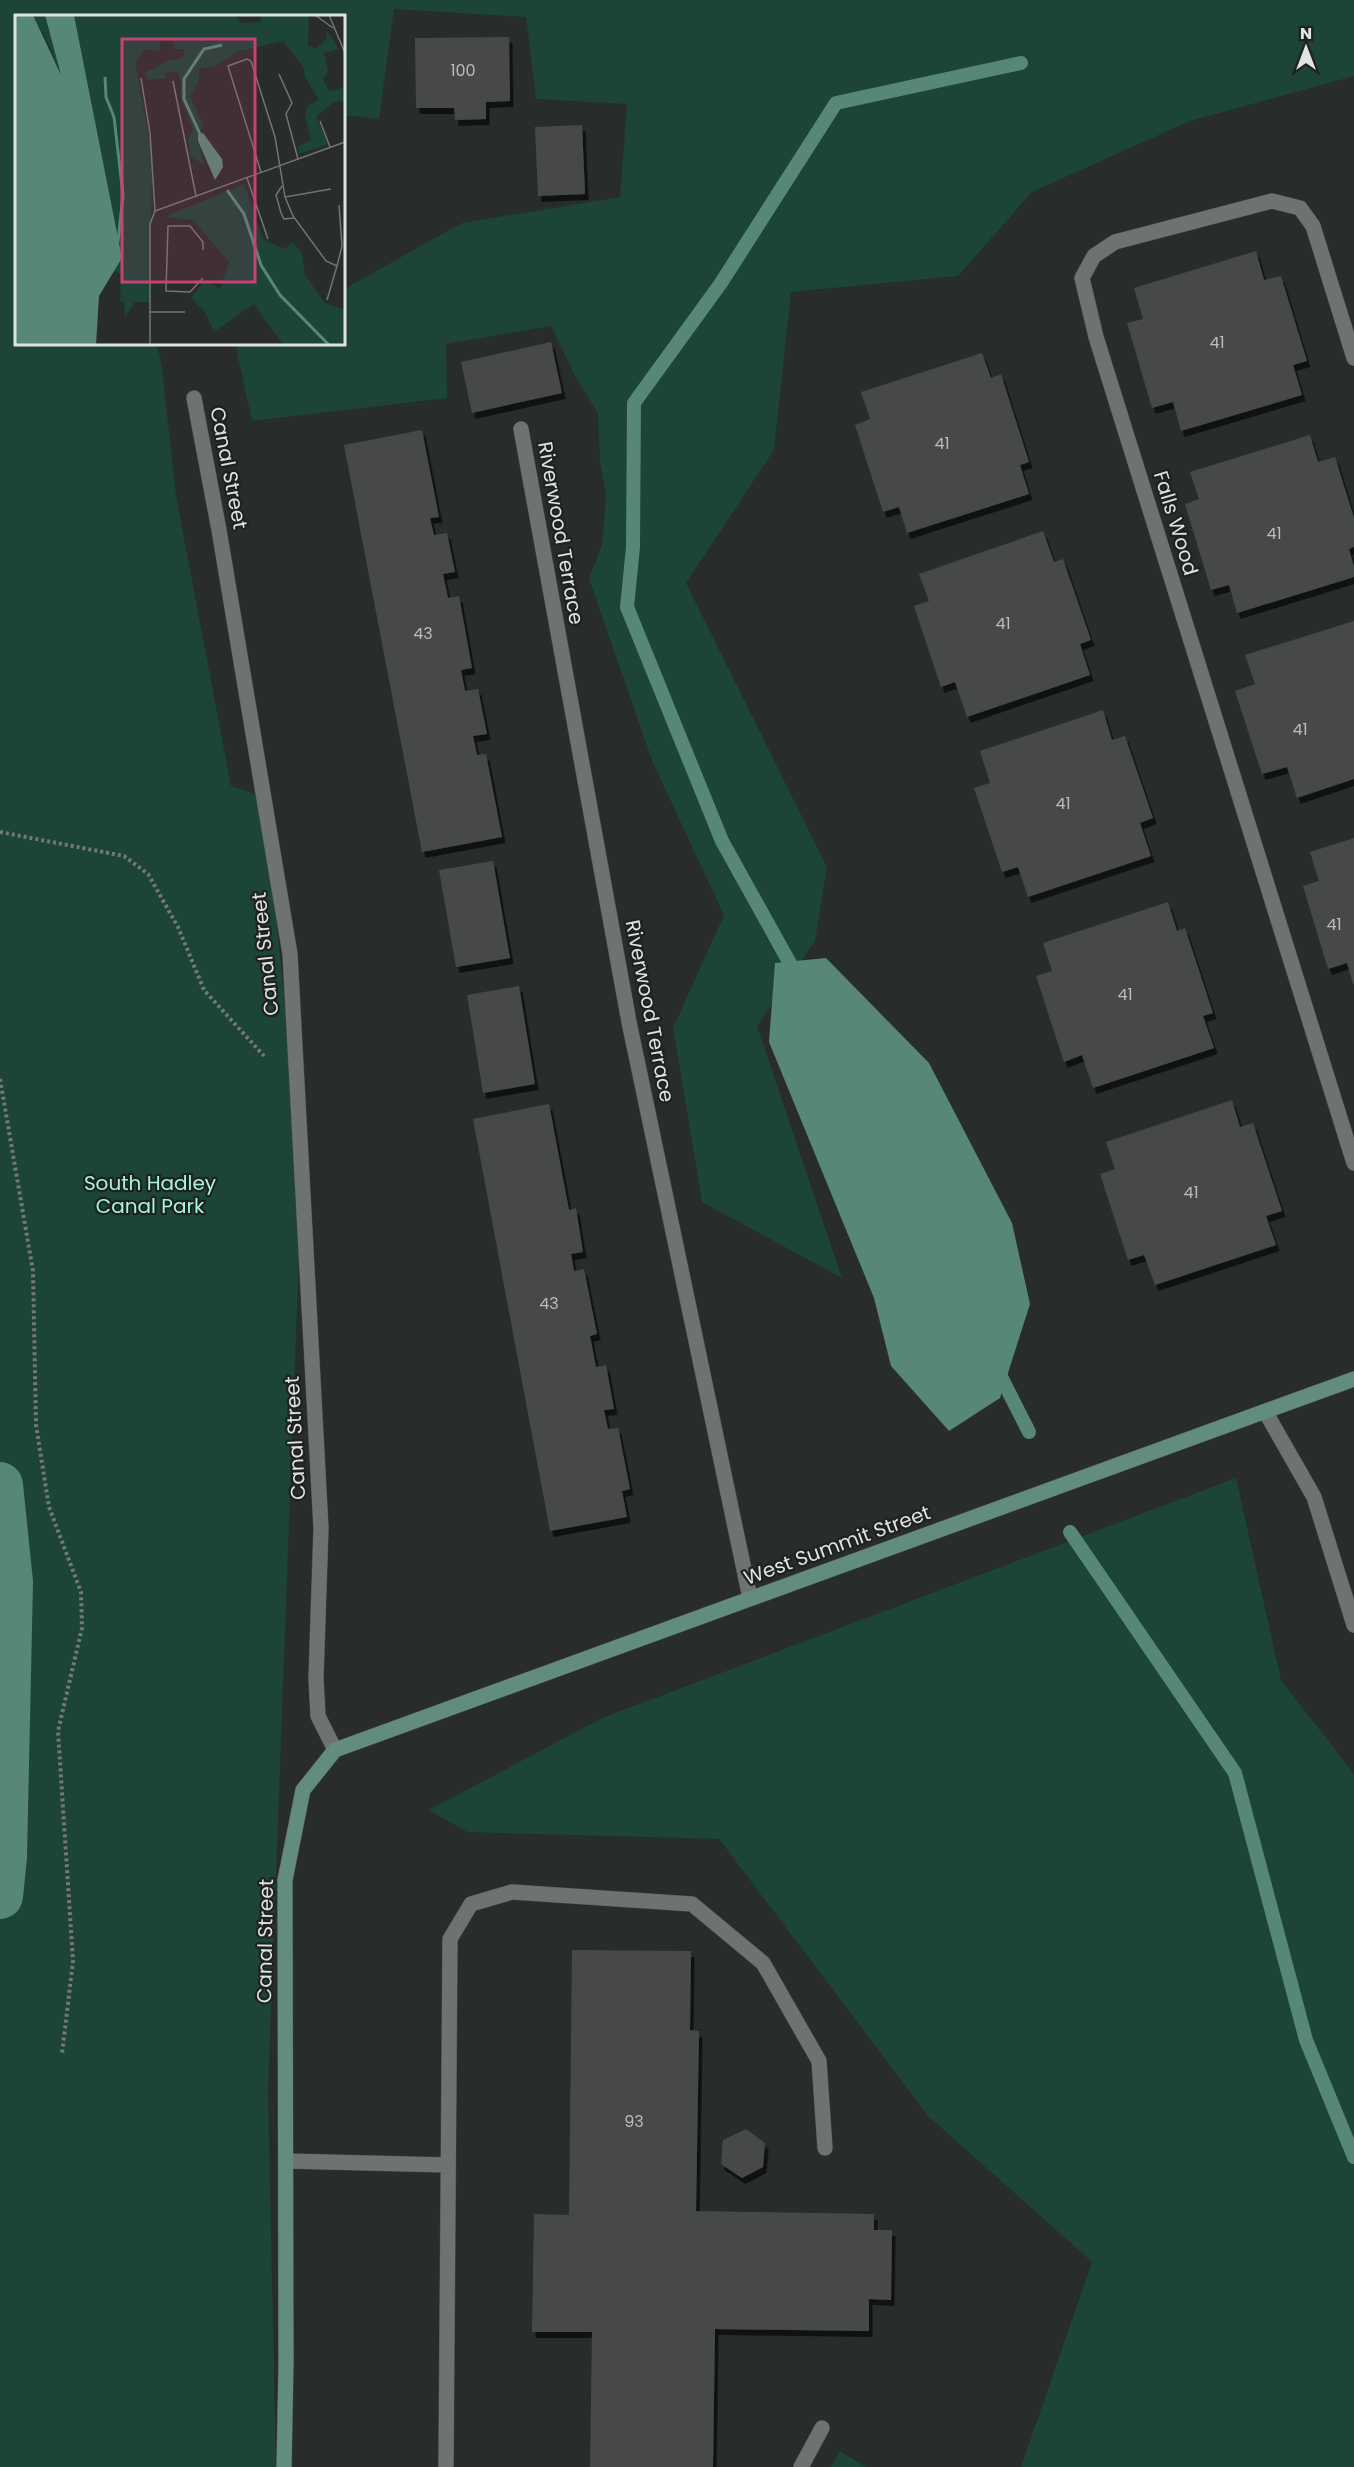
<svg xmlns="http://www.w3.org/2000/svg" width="1354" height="2467" viewBox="0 0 1354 2467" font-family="Poppins,sans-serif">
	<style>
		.green { fill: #1c4437 }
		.water { fill: #578776 }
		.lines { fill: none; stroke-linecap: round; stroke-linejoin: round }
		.stream { stroke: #578776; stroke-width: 14 }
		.canal { stroke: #578776; stroke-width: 46 }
		.building { fill: #464a49; filter: url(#shadow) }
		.lane-casing { stroke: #464a49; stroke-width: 16 }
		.street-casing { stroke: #464a49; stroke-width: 16 }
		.secondary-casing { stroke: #464a49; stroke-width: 16 }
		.path { stroke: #757877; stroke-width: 4; stroke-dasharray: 3 3; stroke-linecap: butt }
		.lane { stroke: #6e7371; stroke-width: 15 }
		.street { stroke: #6e7371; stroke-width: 15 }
		.secondary { stroke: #628c7f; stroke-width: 15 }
		.labels { text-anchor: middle; stroke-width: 4.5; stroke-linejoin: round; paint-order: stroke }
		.number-label { font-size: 16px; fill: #babdbc }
		.street-label { font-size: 20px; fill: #e0e3e2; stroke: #1e2220 }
		.park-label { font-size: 20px; fill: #a6f6da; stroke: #1e2220 }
		.inset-river { fill: none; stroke: #578776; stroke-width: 3 }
		.inset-road { fill: none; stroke: #727574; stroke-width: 1.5 }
		.view { fill: #c84176; fill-opacity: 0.15; stroke: #c84176; stroke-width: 3 }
		.inset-edge { fill: none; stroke: #e0e3e2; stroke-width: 3 }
	</style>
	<defs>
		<filter id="shadow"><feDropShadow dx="3.5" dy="6" stdDeviation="0" flood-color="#0009"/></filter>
	</defs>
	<rect width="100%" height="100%" fill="#282c2a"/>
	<path class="green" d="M0,0H1354V76L1190,121L1032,192L958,276L791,292L774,450L686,583L827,867L815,941L757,1026L842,1278L702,1202L673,1028L724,915L653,763L589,579L602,545L606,496L600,461L598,413L576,378L551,326L446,344L447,398L252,421L236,348L244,344H344V289L462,223L620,197L627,104L536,99L526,17L394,9L379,119L344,115V16H16V344H157L162,368L176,496L231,786L264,797L302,1173L268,2090L276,2467H0Z
		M1236,1478L1281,1680L1354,1774V2467H1021L1092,2262L928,2116L719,1839L467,1832L429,1810L602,1718Z
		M840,2451L866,2467H831Z"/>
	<path class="water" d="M826,958L929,1063L1012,1223L1030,1304L1000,1398L949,1431L891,1366L874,1298L769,1042L775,963Z"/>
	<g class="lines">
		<path class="stream" d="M797,976L722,841L627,607L633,547L634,403L721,283L836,103L1021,63
			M996,1367L1029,1432
			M1070,1532L1235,1773L1306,2040L1354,2157"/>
		<path class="canal" d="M0,1485L10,1582L4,1857L0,1896"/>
	</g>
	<path class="building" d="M509,37L510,101L486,102V119L455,120L454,108H416L415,38Z
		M582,125L585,194L538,196L535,127Z
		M1256,251L1264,280L1281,276L1307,361L1293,365L1302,395L1181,431L1173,402L1152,408L1127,323L1143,319L1134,288Z
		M551,342L562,393L472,413L461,362Z
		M982,353L991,378L1001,374L1029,462L1020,465L1029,494L907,533L899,507L883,512L855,425L870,419L861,392Z
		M422,430L439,517L430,518L434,535L447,533L455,572L443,574L448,598L459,596L472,668L461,670L465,691L478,689L487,734L473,736L477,755L486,754L502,837L422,852L344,445Z
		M1310,435L1318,462L1335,457L1354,518V547L1349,549L1354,567V577L1237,613L1229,585L1211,590L1185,504L1199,499L1190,472Z
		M1043,531L1054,562L1063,559L1091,640L1080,644L1090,675L967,717L955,682L941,687L914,606L929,601L919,574Z
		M1354,621V779L1297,798L1287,767L1262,774L1235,691L1255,684L1245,655Z
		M1103,710L1112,740L1125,736L1153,818L1140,823L1151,856L1028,897L1018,867L1002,872L974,788L990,783L980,751Z
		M1354,838V984H1353L1347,963L1328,969L1303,886L1319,881L1310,852Z
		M493,861L510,958L456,967L439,870Z
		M1168,902L1177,931L1185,928L1213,1013L1203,1016L1214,1048L1093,1088L1082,1055L1064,1062L1036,976L1052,971L1043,943Z
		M519,986L535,1084L483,1093L467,995Z
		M1232,1100L1240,1127L1253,1123L1282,1211L1266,1216L1276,1245L1155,1285L1144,1255L1128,1260L1100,1174L1115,1169L1106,1142Z
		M549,1104L569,1210L576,1208L583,1252L571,1254L574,1271L584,1269L597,1334L590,1336L596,1367L606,1365L614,1409L604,1410L608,1429L618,1428L630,1489L622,1491L627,1517L550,1531L473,1119Z
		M572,1950L691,1951L690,2030L699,2031L696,2211L874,2214V2230H892L891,2300L869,2299V2331L715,2329L713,2467H590L592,2332H532L534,2214L569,2215Z
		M746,2129L765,2143L763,2167L742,2178L721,2164L723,2140Z"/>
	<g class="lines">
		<g class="lane-casing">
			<path id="lane" d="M1266,1413L1314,1497L1354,1625
				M286,2161L448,2165
				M446,2467L450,1939L471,1904L512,1892L692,1904L763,1963L819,2061L825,2148
				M801,2467L822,2428"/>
		</g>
		<g class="street-casing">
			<path id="street" d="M1354,358L1313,226L1300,208L1272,201L1115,242L1094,256L1082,278L1096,337L1354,1163
				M194,398L219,530L290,954L321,1528L316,1678L318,1716L335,1750
				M521,429L629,1022L750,1598"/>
		</g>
		<g class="secondary-casing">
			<path id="secondary" d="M284,2467L286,2363L285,1880L303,1790L335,1750L1354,1379"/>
		</g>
		<path class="path" d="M0,832L124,856L148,874L178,927L204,990L264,1056
			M0,1079L33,1271L36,1425L49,1507L81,1592L82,1628L58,1731L73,1961L62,2054"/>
		<use href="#lane" class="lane"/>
		<use href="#street" class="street"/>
		<use href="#secondary" class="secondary"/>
	</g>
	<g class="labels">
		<g class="number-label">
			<text x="463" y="76">100</text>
			<text x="1217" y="348">41</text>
			<text x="942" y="449">41</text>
			<text x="1274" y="539">41</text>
			<text x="1003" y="629">41</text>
			<text x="423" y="639">43</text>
			<text x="1300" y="735">41</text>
			<text x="1063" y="809">41</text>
			<text x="1334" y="930">41</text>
			<text x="1125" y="1000">41</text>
			<text x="1191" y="1198">41</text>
			<text x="549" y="1309">43</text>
			<text x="634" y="2127">93</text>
		</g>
		<g class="street-label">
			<text transform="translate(229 468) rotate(79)" y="7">Canal Street</text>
			<text transform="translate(1176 523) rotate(73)" y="7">Falls Wood</text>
			<text transform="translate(561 533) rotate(80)" y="7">Riverwood Terrace</text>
			<text transform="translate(265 954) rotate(-96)" y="7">Canal Street</text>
			<text transform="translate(650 1011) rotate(79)" y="7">Riverwood Terrace</text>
			<text transform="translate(295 1438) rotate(-93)" y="7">Canal Street</text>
			<text transform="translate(837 1545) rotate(-20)" y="7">West Summit Street</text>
			<text transform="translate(265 1941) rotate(-89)" y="7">Canal Street</text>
		</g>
		<g class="park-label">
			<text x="150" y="1190">South Hadley<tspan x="150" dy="23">Canal Park</tspan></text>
		</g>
	</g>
	<g transform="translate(15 15)">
		<rect width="330" height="330" fill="#282c2a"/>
		<path d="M18,0H30L47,63L33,28ZM59,0H220L226,8L246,7L245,0H294L293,30L301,34L312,23L311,15L324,34L309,38L313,57L308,64L314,76L330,72V85L319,87L301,102L313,129L284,139L282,132L296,125L290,101L292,91L304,85L290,62L288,51L268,26L224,36L201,51L185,53L183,68L175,81L188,109L182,125L190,150L176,142L173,125L178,114L165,81L166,65L161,56L151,58V63L132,65L130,58L152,46L168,43L169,34H160L158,26L146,25L144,36L131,34L120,46L137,139L135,287H120L110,302L109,287L105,286L106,259L99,256L107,243ZM229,169L248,224L269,234L278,227L287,238L290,260L310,288L330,295V330H268L239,289L199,317L190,297L176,283L190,265L205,274L214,247L178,205L149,202Z" fill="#1c4437"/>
		<path d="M0,0H18L46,60L30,0H59L107,243L84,281L81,330H0ZM188,118L207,144L208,152L200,165L183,126V119Z" fill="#578776"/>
		<path class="inset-river" d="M90,62L91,82L99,102L108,180L103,227M185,119L169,84V64L189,34L207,30M212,175L229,199L246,250L265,280L314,330"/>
		<path class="inset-road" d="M300,0L318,13M314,0L330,38M264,59L277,88L271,99L283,144M126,63L135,118L140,196M158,66L181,181M305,106L315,132M246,157L213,51L232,44L236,46L260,122L270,182M232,163L253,224M267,171L261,180L266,198L269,204L279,203M140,196L330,127M322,251L327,231L324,190M188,263L175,277L151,276L153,211H175L188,227V235M312,285L322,251L311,246L278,201L270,182L316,174M134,297H170M135,330V209L140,196"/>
		<path class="view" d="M107,24H240V267H107Z"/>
		<rect width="330" height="330" class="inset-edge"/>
	</g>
	<g transform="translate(1306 48)" stroke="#1e2220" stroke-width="4.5" paint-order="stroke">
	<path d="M0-4.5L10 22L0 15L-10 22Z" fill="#e0e3e2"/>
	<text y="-9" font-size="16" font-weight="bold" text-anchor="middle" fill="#e0e3e2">N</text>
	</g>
</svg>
